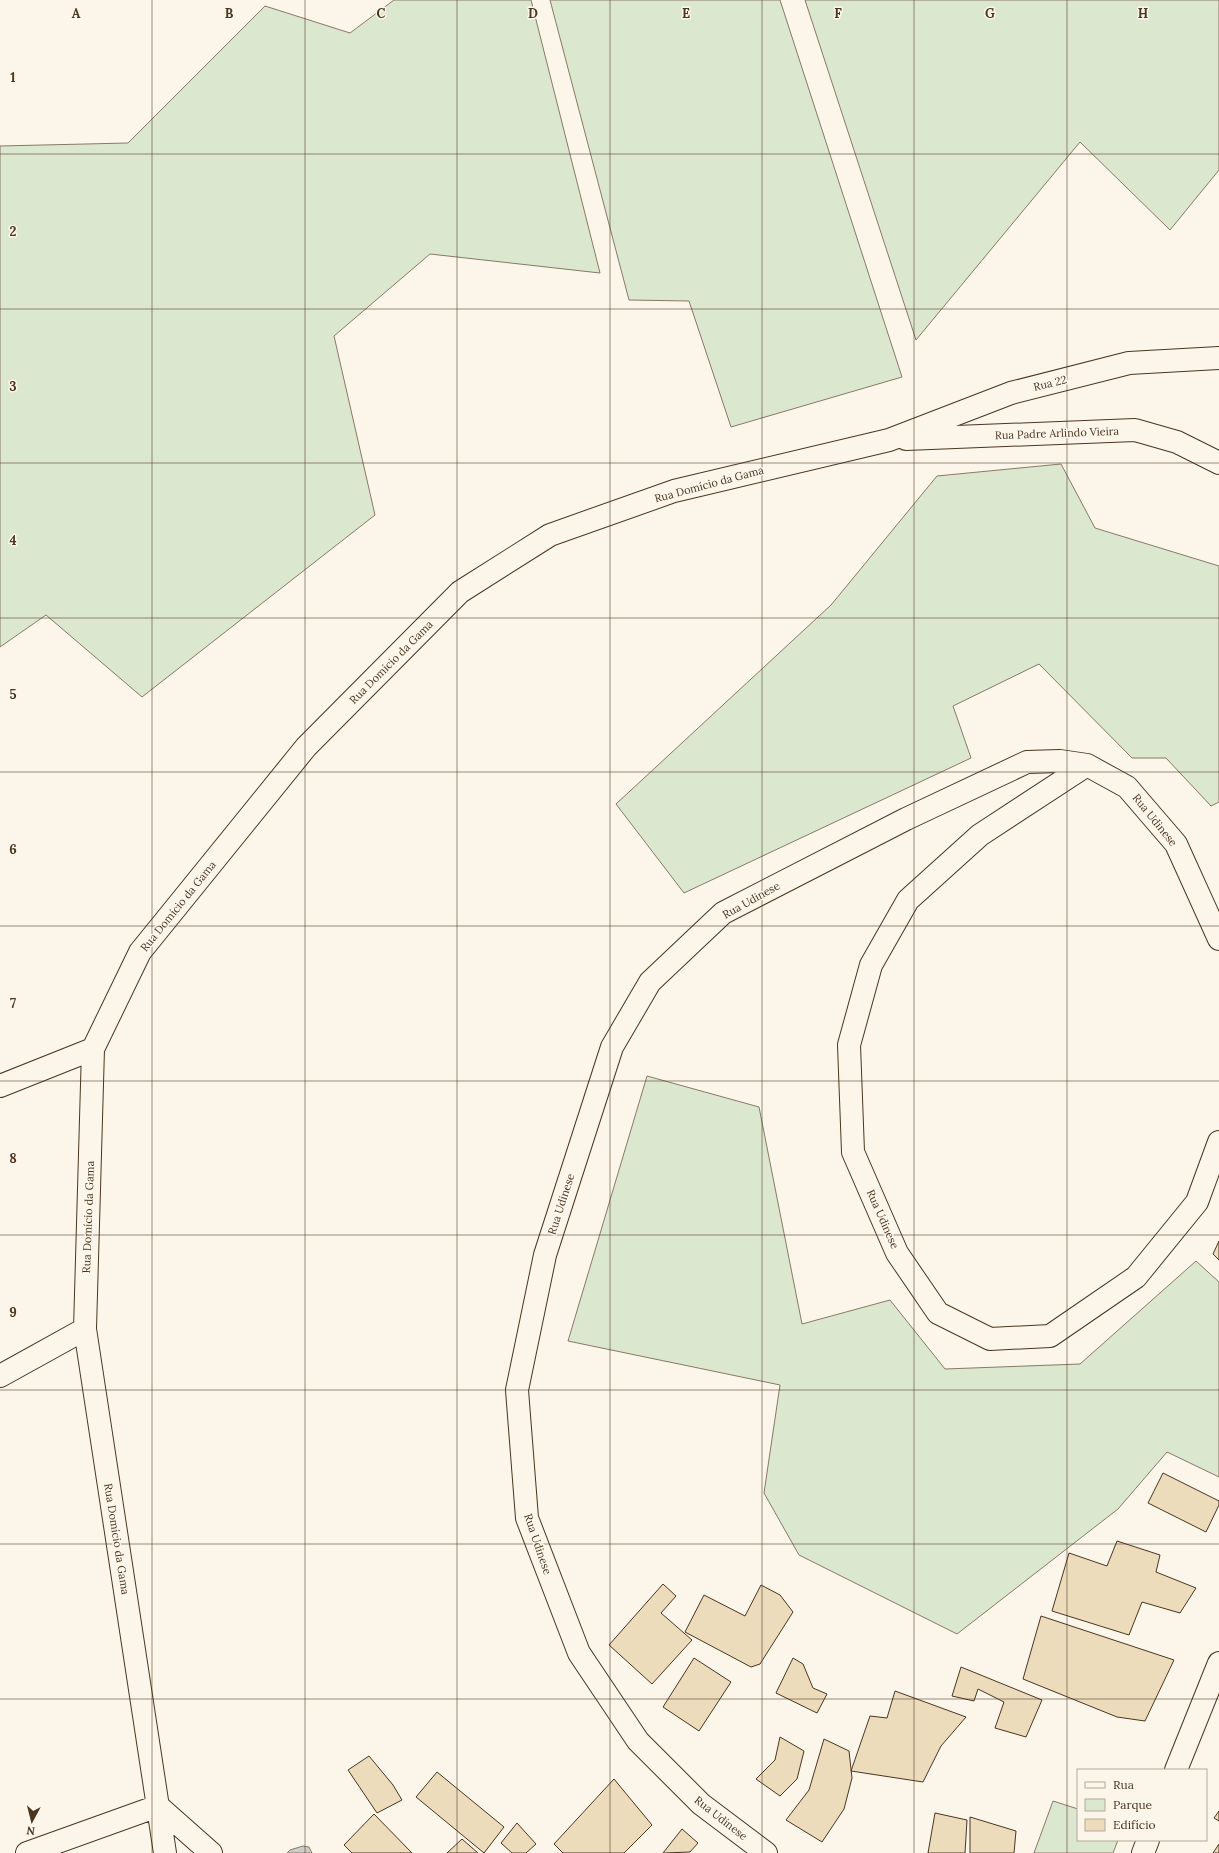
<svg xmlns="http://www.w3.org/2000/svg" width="1219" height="1853" viewBox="0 0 1219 1853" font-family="Lora,serif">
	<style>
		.green { fill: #dce7d0; stroke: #887966 }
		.water { fill: #c9cecd; stroke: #887966 }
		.building { fill: #ecdcbc; stroke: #4a3520 }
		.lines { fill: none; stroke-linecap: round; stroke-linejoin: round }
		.street-casing { stroke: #4a3520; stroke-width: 24 }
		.street { stroke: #fbf6e9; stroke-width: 22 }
		.grid { fill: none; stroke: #4a3520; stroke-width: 1; stroke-opacity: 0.55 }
		.labels { text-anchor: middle; stroke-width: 3; stroke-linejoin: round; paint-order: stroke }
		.street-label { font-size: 11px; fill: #4a3520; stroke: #fbf6e9 }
		.grid-label { font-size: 13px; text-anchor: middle; font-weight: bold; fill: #4a3520; stroke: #fbf6e9; stroke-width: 3; stroke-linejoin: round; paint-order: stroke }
	</style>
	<rect width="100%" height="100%" fill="#fbf6e9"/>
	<path class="green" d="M394,0H531L600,273L430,254L334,336L375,515L142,697L46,615L0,647V146L128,143L265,6L350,33Z
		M550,0H780L902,377L731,427L689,301L629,300Z
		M805,0H1219V170L1170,230L1080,142L916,340Z
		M1061,464L1095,528L1219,566V802L1211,806L1166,758H1132L1039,664L953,706L971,758L684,893L616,804L831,605L937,476Z
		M647,1076L759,1107L802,1324L890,1300L945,1369L1080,1364L1196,1261L1219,1282V1477L1167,1452L1118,1509L957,1634L799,1555L764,1493L780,1385L568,1341Z
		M1053,1801L1078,1809V1840H1118L1113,1853H1034Z"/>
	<path class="water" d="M303,1846L309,1847L312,1853H287L290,1850Z"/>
	<path class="building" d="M1219,1241V1260L1213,1254Z
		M1163,1473L1219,1501V1505L1206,1532L1148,1503Z
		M1117,1541L1160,1555L1156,1572L1196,1588L1180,1613L1142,1602L1129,1635L1052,1611L1069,1553L1107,1566Z
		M663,1584L676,1596L661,1613L692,1640L652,1684L609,1645Z
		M761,1585L780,1595L793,1612L760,1664L751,1667L685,1632L704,1595L745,1616Z
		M1041,1616L1174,1660L1145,1721L1117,1717L1023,1679Z
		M694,1658L731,1682L699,1731L663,1707Z
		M793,1658L803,1664L813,1688L827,1694L817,1713L776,1693Z
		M961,1667L1042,1700L1026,1737L995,1728L1004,1702L978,1689L974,1701L952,1696Z
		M895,1691L966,1717L941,1746L923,1782L851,1771L870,1716L887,1718Z
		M780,1737L804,1751L797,1779L780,1796L756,1779L775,1760Z
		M824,1739L849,1751L852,1778L844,1809L822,1842L786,1820L809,1790Z
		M369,1756L393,1785L402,1800L377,1813L348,1770Z
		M437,1772L504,1827L484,1853L416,1797Z
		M614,1779L652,1825L624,1853H563L554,1844Z
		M1219,1811V1821L1214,1818Z
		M935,1813L967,1820L965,1853H928Z
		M374,1814L412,1853H352L344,1845Z
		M970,1817L1016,1831L1014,1853H970Z
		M517,1823L536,1844L526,1853H512L501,1843Z
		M682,1829L698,1843L690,1852L663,1853Z
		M462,1839L478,1853H447Z
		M1219,1844V1853H1213Z"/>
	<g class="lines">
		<g class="street-casing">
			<path id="street" d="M906,439L1135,430L1177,442L1219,463
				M1087,765L980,835L908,900L871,965L849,1045L853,1152L897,1253L938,1313L990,1339L1050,1336L1136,1277L1197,1202L1219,1142
				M0,1086L93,1049
				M0,1376L85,1329
				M1176,1770L1219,1663
				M158,1806L211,1853
				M27,1853L158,1806
				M165,1853L85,1329L93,1049L140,952L306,747L460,592L550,535L674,491L889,440L1011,393L1129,363L1219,358
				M766,1853L701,1804L638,1741L579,1653L527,1518L517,1390L545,1255L612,1047L650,982L723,913L906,819L1027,762L1060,761L1087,765L1127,787L1176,844L1219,939
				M1143,1853L1148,1840"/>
		</g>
		<use href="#street" class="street"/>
	</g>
	<path class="grid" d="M152,0V1853M305,0V1853M457,0V1853M610,0V1853M762,0V1853M914,0V1853M1067,0V1853M0,154H1219M0,309H1219M0,463H1219M0,618H1219M0,772H1219M0,926H1219M0,1081H1219M0,1235H1219M0,1390H1219M0,1544H1219M0,1699H1219"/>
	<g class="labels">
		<g class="street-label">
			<text transform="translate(1050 383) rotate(-14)" y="4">Rua 22</text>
			<text transform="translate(1057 433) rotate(-2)" y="4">Rua Padre Arlindo Vieira</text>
			<text transform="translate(709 484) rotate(-15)" y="4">Rua Domício da Gama</text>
			<text transform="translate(391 662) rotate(-45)" y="4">Rua Domício da Gama</text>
			<text transform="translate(1155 820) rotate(51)" y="4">Rua Udinese</text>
			<text transform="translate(751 900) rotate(-29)" y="4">Rua Udinese</text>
			<text transform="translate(178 906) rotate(-51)" y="4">Rua Domício da Gama</text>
			<text transform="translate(561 1204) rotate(-72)" y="4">Rua Udinese</text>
			<text transform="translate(88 1217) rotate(-88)" y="4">Rua Domício da Gama</text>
			<text transform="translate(883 1219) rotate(66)" y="4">Rua Udinese</text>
			<text transform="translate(117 1539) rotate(81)" y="4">Rua Domício da Gama</text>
			<text transform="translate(538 1544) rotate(71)" y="4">Rua Udinese</text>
			<text transform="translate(721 1818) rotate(38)" y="4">Rua Udinese</text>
		</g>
	</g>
	<g class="grid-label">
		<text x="76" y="18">A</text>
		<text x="229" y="18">B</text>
		<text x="381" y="18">C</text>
		<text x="533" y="18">D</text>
		<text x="686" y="18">E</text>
		<text x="838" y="18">F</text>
		<text x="990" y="18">G</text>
		<text x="1143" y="18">H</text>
		<text x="13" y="82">1</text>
		<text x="13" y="236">2</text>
		<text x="13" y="391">3</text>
		<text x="13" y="545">4</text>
		<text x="13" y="699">5</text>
		<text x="13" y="854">6</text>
		<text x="13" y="1008">7</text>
		<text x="13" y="1163">8</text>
		<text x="13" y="1317">9</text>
	</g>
	<rect x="1077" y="1769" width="130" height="72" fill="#fbf6e9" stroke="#b4a999"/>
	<rect x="1085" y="1782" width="20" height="6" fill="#fbf6e9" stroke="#b4a999"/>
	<text x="1113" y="1789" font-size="12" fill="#4a3520">Rua</text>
	<rect x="1085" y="1799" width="20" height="12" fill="#dce7d0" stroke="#b4a999"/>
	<text x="1113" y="1809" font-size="12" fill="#4a3520">Parque</text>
	<rect x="1085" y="1819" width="20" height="12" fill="#ecdcbc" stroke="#b4a999"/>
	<text x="1113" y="1829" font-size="12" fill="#4a3520">Edifício</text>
	<g transform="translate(32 1821) rotate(187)" stroke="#fbf6e9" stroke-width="3" paint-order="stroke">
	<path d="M0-3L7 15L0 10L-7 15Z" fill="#4a3520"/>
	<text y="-6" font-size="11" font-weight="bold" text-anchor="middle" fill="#4a3520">N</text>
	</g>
</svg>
